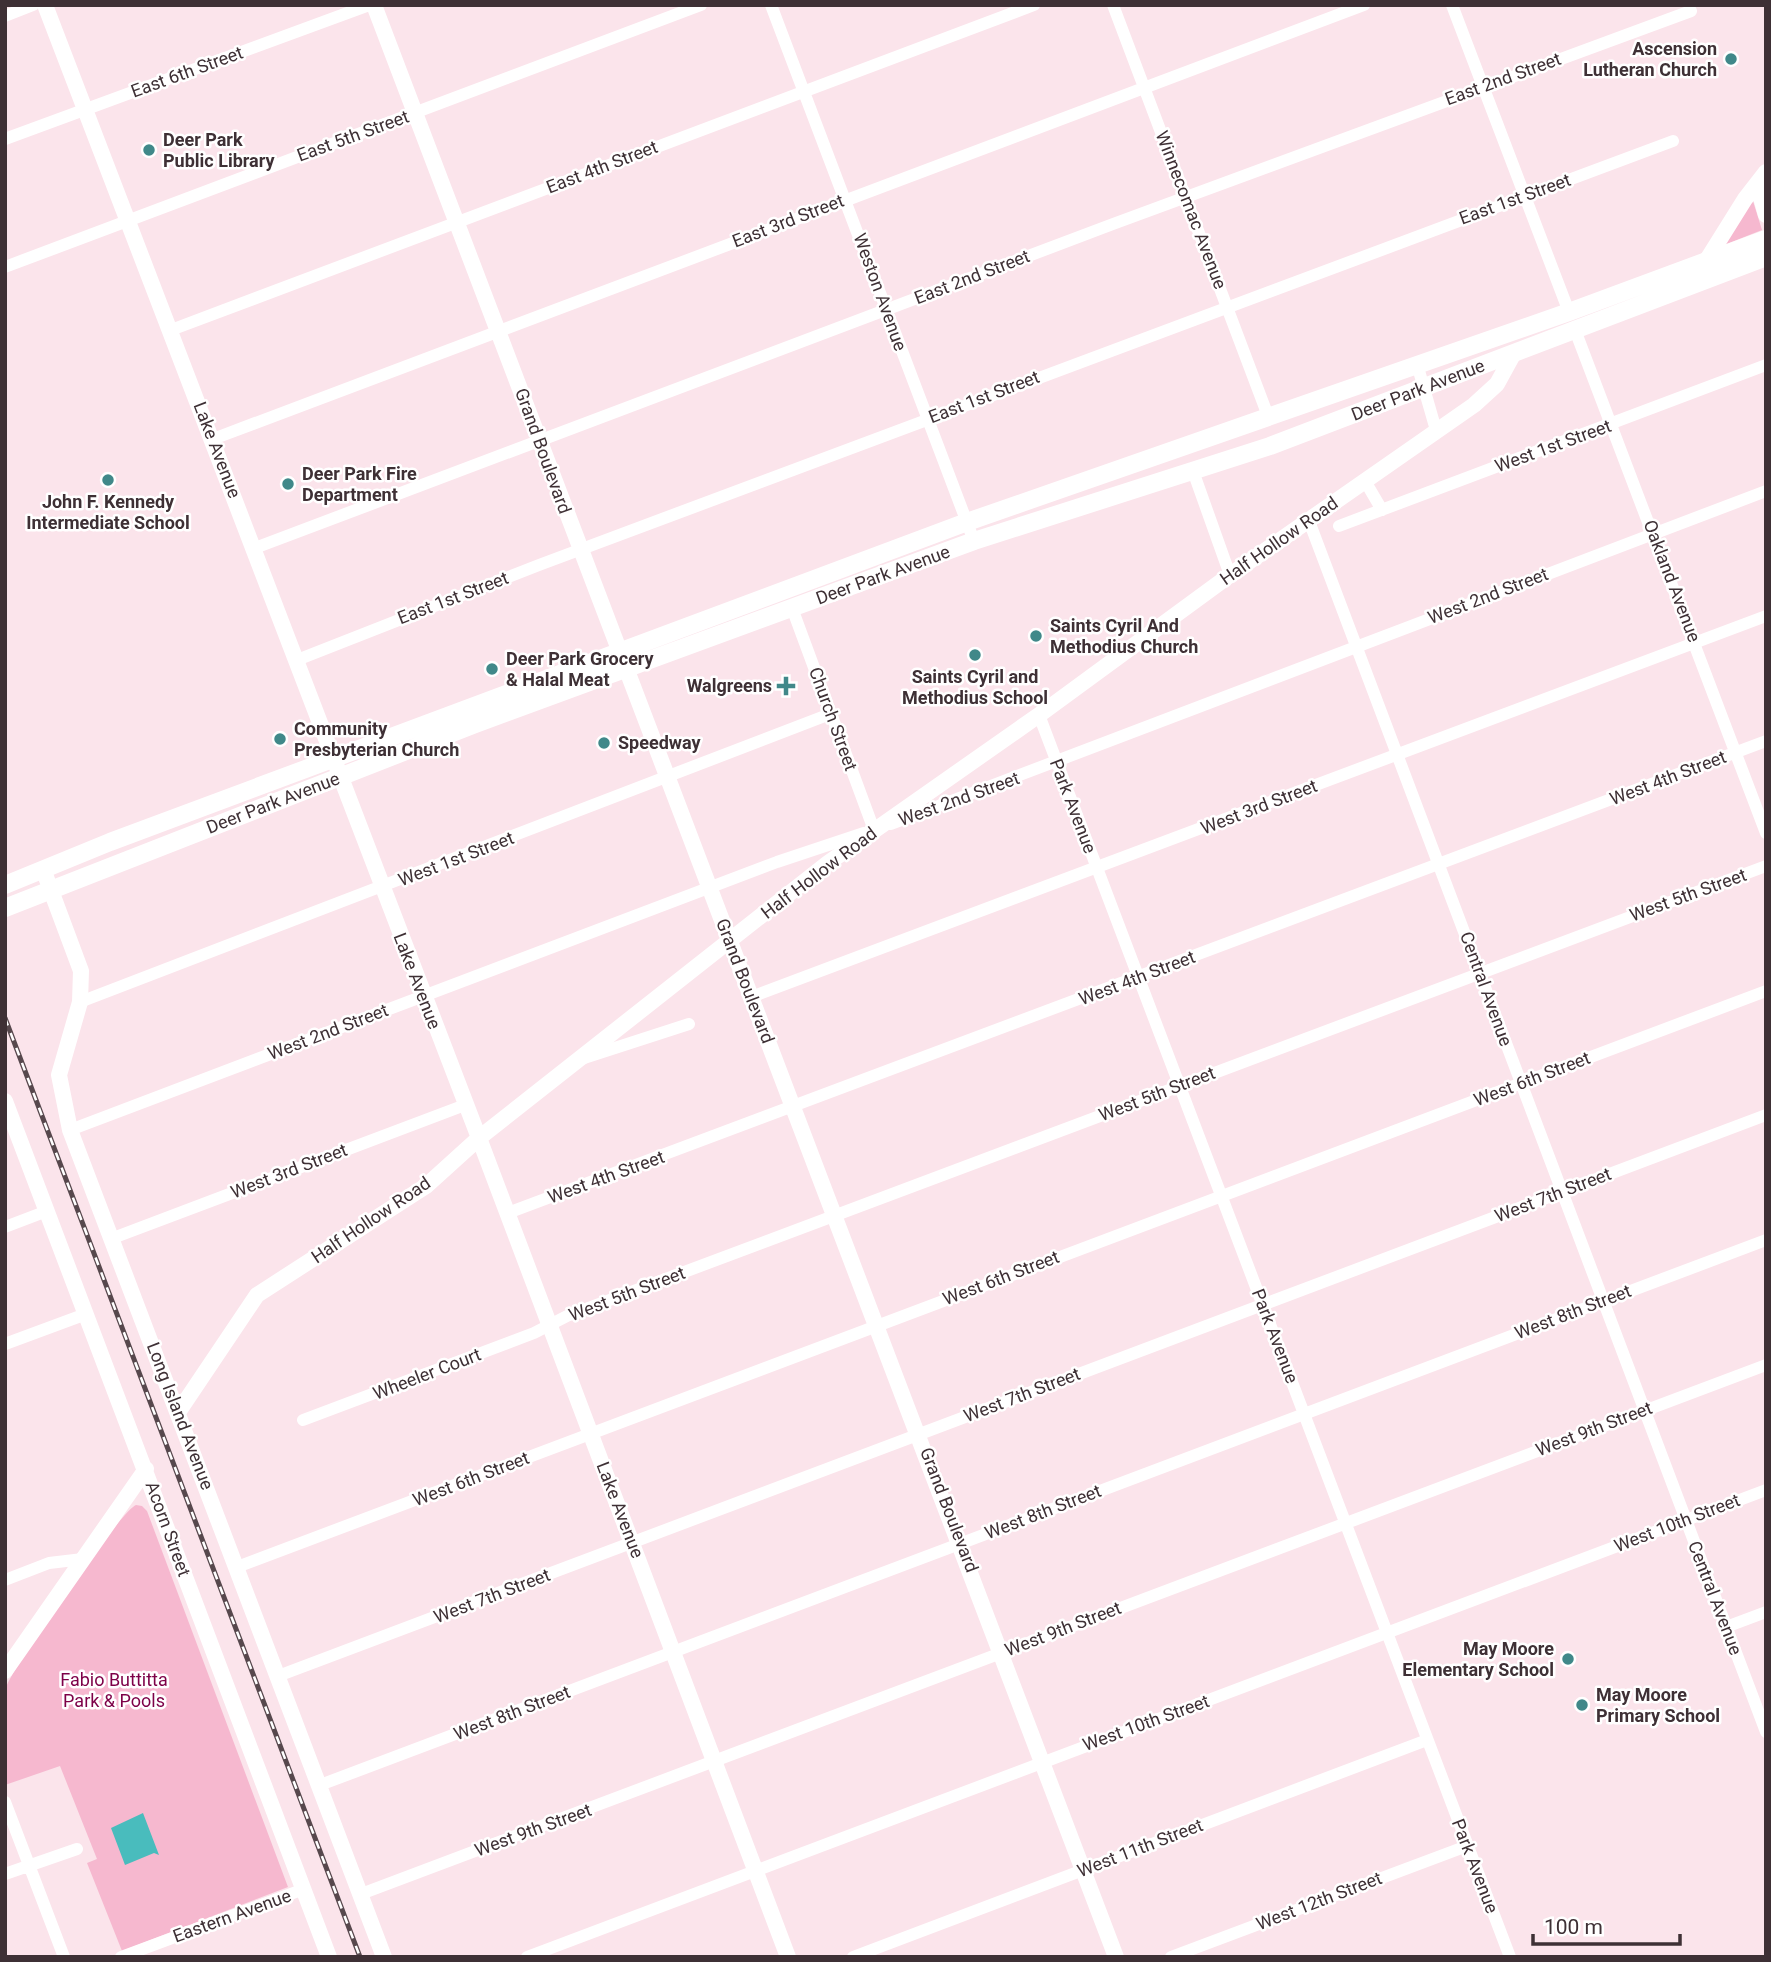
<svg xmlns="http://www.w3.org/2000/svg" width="1771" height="1962" viewBox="0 0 1771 1962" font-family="Roboto,sans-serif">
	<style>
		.green { fill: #f6b8cf }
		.water { fill: #49bcbd }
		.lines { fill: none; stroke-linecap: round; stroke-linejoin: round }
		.street { stroke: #fff; stroke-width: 12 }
		.secondary { stroke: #fff; stroke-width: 16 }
		.primary { stroke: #fff; stroke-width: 18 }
		.rail-casing { stroke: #57484d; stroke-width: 5 }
		.rail { stroke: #fff; stroke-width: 2.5; stroke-dasharray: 8; stroke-linecap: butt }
		.poi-dot { fill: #408889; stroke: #fff; stroke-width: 2.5 }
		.labels { text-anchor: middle; stroke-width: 5; stroke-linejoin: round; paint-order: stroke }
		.poi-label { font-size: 18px; font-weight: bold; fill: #3e3035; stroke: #fff; text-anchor: start }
		.street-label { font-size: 18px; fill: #3e3035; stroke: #fff }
		.park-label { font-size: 18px; fill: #7d0148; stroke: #fff }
	</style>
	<rect width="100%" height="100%" fill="#fbe4eb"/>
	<path class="green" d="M1752,198L1762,230L1724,245Z
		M136,1505L142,1506L147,1511L288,1887L122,1951L87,1863L97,1859L60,1766L5,1785C5,1764 1,1705 6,1688C12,1667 120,1511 136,1505Z"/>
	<path class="water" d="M143,1813L159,1855L154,1853L125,1865L111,1828Z"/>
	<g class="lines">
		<path class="street" d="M771,5L974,541
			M1113,5L1268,416
			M1452,5L1569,312
			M5,16L33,5
			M5,139L369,5
			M5,267L701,5
			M171,330L1034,5
			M1575,330L1766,833
			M1417,364L1436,430
			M213,439L1364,5
			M1193,471L1230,575
			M1365,481L1382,510
			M1309,521L1766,1732
			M1339,526L1766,365
			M255,548L1113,224L1691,11
			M792,608L874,830
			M297,660L539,565L1673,141
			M1039,715L1510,1957
			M891,824L1766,491
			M751,997L1766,616
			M80,1002L830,714
			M584,1058L689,1024
			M70,1130L777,862L864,833
			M508,1213L1766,741
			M5,1227L47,1211
			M113,1238L465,1105
			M5,1344L86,1314
			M303,1420L534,1333L567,1316L1766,866
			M237,1567L1766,991
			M5,1580L49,1563L83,1559
			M1726,1627L1766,1612
			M278,1676L1766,1115
			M320,1785L1766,1240
			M5,1802L64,1957
			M5,1874L77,1849
			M361,1894L1766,1365
			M121,1957L304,1889
			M527,1957L1766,1490
			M853,1957L1427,1740
			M1171,1957L1467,1846"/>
		<path class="secondary" d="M45,5L479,1138L788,1957
			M374,5L1116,1957
			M1763,178L1760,194L1766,215
			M1705,263L1745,199L1766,172
			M43,869L81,971L80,1002L59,1075L70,1130L384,1957
			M5,1101L329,1957
			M179,1411L257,1295L426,1186L479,1138L828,863L1039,715L1230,575L1474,405L1497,384L1514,353
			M5,1671L146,1469"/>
		<path class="primary" d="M5,885L110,842L967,522L1569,312L1766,239
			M5,908L475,724L974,541L1270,446L1766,257"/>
		<g class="rail-casing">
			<path id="rail" d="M5,1018L360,1957"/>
		</g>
		<use href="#rail" class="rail"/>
	</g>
	<g class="poi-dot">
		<circle cx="1731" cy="59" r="7"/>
		<circle cx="149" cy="150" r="7"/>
		<circle cx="108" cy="480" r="7"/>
		<circle cx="288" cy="484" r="7"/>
		<circle cx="1036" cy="636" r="7"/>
		<circle cx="975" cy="655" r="7"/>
		<circle cx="492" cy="669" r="7"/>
		<path d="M782.5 675.5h7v7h7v7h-7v7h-7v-7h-7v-7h7z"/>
		<circle cx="280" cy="739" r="7"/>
		<circle cx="604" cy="743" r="7"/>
		<circle cx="1568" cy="1659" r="7"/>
		<circle cx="1582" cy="1705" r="7"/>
	</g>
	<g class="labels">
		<g class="poi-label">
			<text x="1717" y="55" text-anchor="end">Ascension<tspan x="1717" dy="21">Lutheran Church</tspan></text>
			<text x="163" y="146">Deer Park<tspan x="163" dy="21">Public Library</tspan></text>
			<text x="302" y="480">Deer Park Fire<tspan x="302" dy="21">Department</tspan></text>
			<text x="108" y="508" text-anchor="middle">John F. Kennedy<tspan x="108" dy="21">Intermediate School</tspan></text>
			<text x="1050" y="632">Saints Cyril And<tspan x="1050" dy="21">Methodius Church</tspan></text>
			<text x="506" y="665">Deer Park Grocery<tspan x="506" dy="21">&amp; Halal Meat</tspan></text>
			<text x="975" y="683" text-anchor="middle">Saints Cyril and<tspan x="975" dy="21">Methodius School</tspan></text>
			<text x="772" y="692" text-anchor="end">Walgreens</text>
			<text x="294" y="735">Community<tspan x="294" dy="21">Presbyterian Church</tspan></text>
			<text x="618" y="749">Speedway</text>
			<text x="1554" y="1655" text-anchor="end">May Moore<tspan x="1554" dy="21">Elementary School</tspan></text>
			<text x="1596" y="1701">May Moore<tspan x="1596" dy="21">Primary School</tspan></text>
		</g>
		<g class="street-label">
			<text transform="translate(187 72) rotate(-20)" y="6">East 6th Street</text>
			<text transform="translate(1503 79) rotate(-20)" y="6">East 2nd Street</text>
			<text transform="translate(353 136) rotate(-20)" y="6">East 5th Street</text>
			<text transform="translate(602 167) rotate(-21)" y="6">East 4th Street</text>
			<text transform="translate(1515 199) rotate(-20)" y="6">East 1st Street</text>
			<text transform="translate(1191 210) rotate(69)" y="6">Winnecomac Avenue</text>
			<text transform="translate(788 221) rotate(-21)" y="6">East 3rd Street</text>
			<text transform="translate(972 277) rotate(-21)" y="6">East 2nd Street</text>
			<text transform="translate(880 292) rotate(70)" y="6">Weston Avenue</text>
			<text transform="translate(1418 390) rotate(-21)" y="6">Deer Park Avenue</text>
			<text transform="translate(984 397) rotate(-21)" y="6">East 1st Street</text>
			<text transform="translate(1553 446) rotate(-20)" y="6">West 1st Street</text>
			<text transform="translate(217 450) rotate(69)" y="6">Lake Avenue</text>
			<text transform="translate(543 451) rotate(70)" y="6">Grand Boulevard</text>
			<text transform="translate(1279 541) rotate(-35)" y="6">Half Hollow Road</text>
			<text transform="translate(883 575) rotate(-20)" y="6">Deer Park Avenue</text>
			<text transform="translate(1672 581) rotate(69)" y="6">Oakland Avenue</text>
			<text transform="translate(1488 596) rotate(-21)" y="6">West 2nd Street</text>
			<text transform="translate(453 598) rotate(-21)" y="6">East 1st Street</text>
			<text transform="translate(833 719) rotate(70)" y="6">Church Street</text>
			<text transform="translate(1668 778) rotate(-21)" y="6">West 4th Street</text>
			<text transform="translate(959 799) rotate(-20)" y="6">West 2nd Street</text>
			<text transform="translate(273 803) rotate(-21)" y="6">Deer Park Avenue</text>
			<text transform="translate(1073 806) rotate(69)" y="6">Park Avenue</text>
			<text transform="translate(1259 807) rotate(-21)" y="6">West 3rd Street</text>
			<text transform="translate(456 859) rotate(-21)" y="6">West 1st Street</text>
			<text transform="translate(819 873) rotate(-37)" y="6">Half Hollow Road</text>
			<text transform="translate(1688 895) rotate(-20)" y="6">West 5th Street</text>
			<text transform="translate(1137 978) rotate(-21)" y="6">West 4th Street</text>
			<text transform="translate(417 981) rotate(69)" y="6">Lake Avenue</text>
			<text transform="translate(745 981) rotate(69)" y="6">Grand Boulevard</text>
			<text transform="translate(1486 989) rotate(70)" y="6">Central Avenue</text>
			<text transform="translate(328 1032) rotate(-21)" y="6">West 2nd Street</text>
			<text transform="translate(1532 1079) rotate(-21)" y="6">West 6th Street</text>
			<text transform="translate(1157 1094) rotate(-21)" y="6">West 5th Street</text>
			<text transform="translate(289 1171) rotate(-21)" y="6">West 3rd Street</text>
			<text transform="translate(606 1177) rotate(-20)" y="6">West 4th Street</text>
			<text transform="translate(1553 1195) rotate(-21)" y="6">West 7th Street</text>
			<text transform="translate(371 1220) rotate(-34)" y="6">Half Hollow Road</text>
			<text transform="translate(1001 1278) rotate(-21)" y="6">West 6th Street</text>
			<text transform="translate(627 1294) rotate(-21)" y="6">West 5th Street</text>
			<text transform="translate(1573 1312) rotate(-21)" y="6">West 8th Street</text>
			<text transform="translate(1275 1336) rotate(69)" y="6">Park Avenue</text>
			<text transform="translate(427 1374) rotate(-21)" y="6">Wheeler Court</text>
			<text transform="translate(1022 1395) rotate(-21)" y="6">West 7th Street</text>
			<text transform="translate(180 1416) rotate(69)" y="6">Long Island Avenue</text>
			<text transform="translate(1594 1429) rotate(-21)" y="6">West 9th Street</text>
			<text transform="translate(471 1479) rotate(-21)" y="6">West 6th Street</text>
			<text transform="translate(620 1510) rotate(69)" y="6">Lake Avenue</text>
			<text transform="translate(949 1510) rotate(69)" y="6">Grand Boulevard</text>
			<text transform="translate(1043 1512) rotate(-21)" y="6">West 8th Street</text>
			<text transform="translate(1677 1523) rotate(-21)" y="6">West 10th Street</text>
			<text transform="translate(168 1529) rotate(70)" y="6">Acorn Street</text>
			<text transform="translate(492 1596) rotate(-21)" y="6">West 7th Street</text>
			<text transform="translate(1715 1598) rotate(69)" y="6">Central Avenue</text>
			<text transform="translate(1063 1629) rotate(-21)" y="6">West 9th Street</text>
			<text transform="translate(512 1713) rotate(-21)" y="6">West 8th Street</text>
			<text transform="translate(1146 1723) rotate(-20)" y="6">West 10th Street</text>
			<text transform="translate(533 1830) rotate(-20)" y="6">West 9th Street</text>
			<text transform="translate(1140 1848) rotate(-21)" y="6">West 11th Street</text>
			<text transform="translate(1475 1866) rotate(69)" y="6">Park Avenue</text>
			<text transform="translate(1319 1901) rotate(-21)" y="6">West 12th Street</text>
			<text transform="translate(232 1916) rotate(-20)" y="6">Eastern Avenue</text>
		</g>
		<g class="park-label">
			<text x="114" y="1686">Fabio Buttitta<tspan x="114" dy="21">Park &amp; Pools</tspan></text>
		</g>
	</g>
	<rect width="1771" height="1962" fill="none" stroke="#3e3035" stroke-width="14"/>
	<path d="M1533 1934v10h147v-10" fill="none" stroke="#3e3035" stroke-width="3.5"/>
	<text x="1544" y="1934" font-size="21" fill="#3e3035" stroke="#ffffff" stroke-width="5" paint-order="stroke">100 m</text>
</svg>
